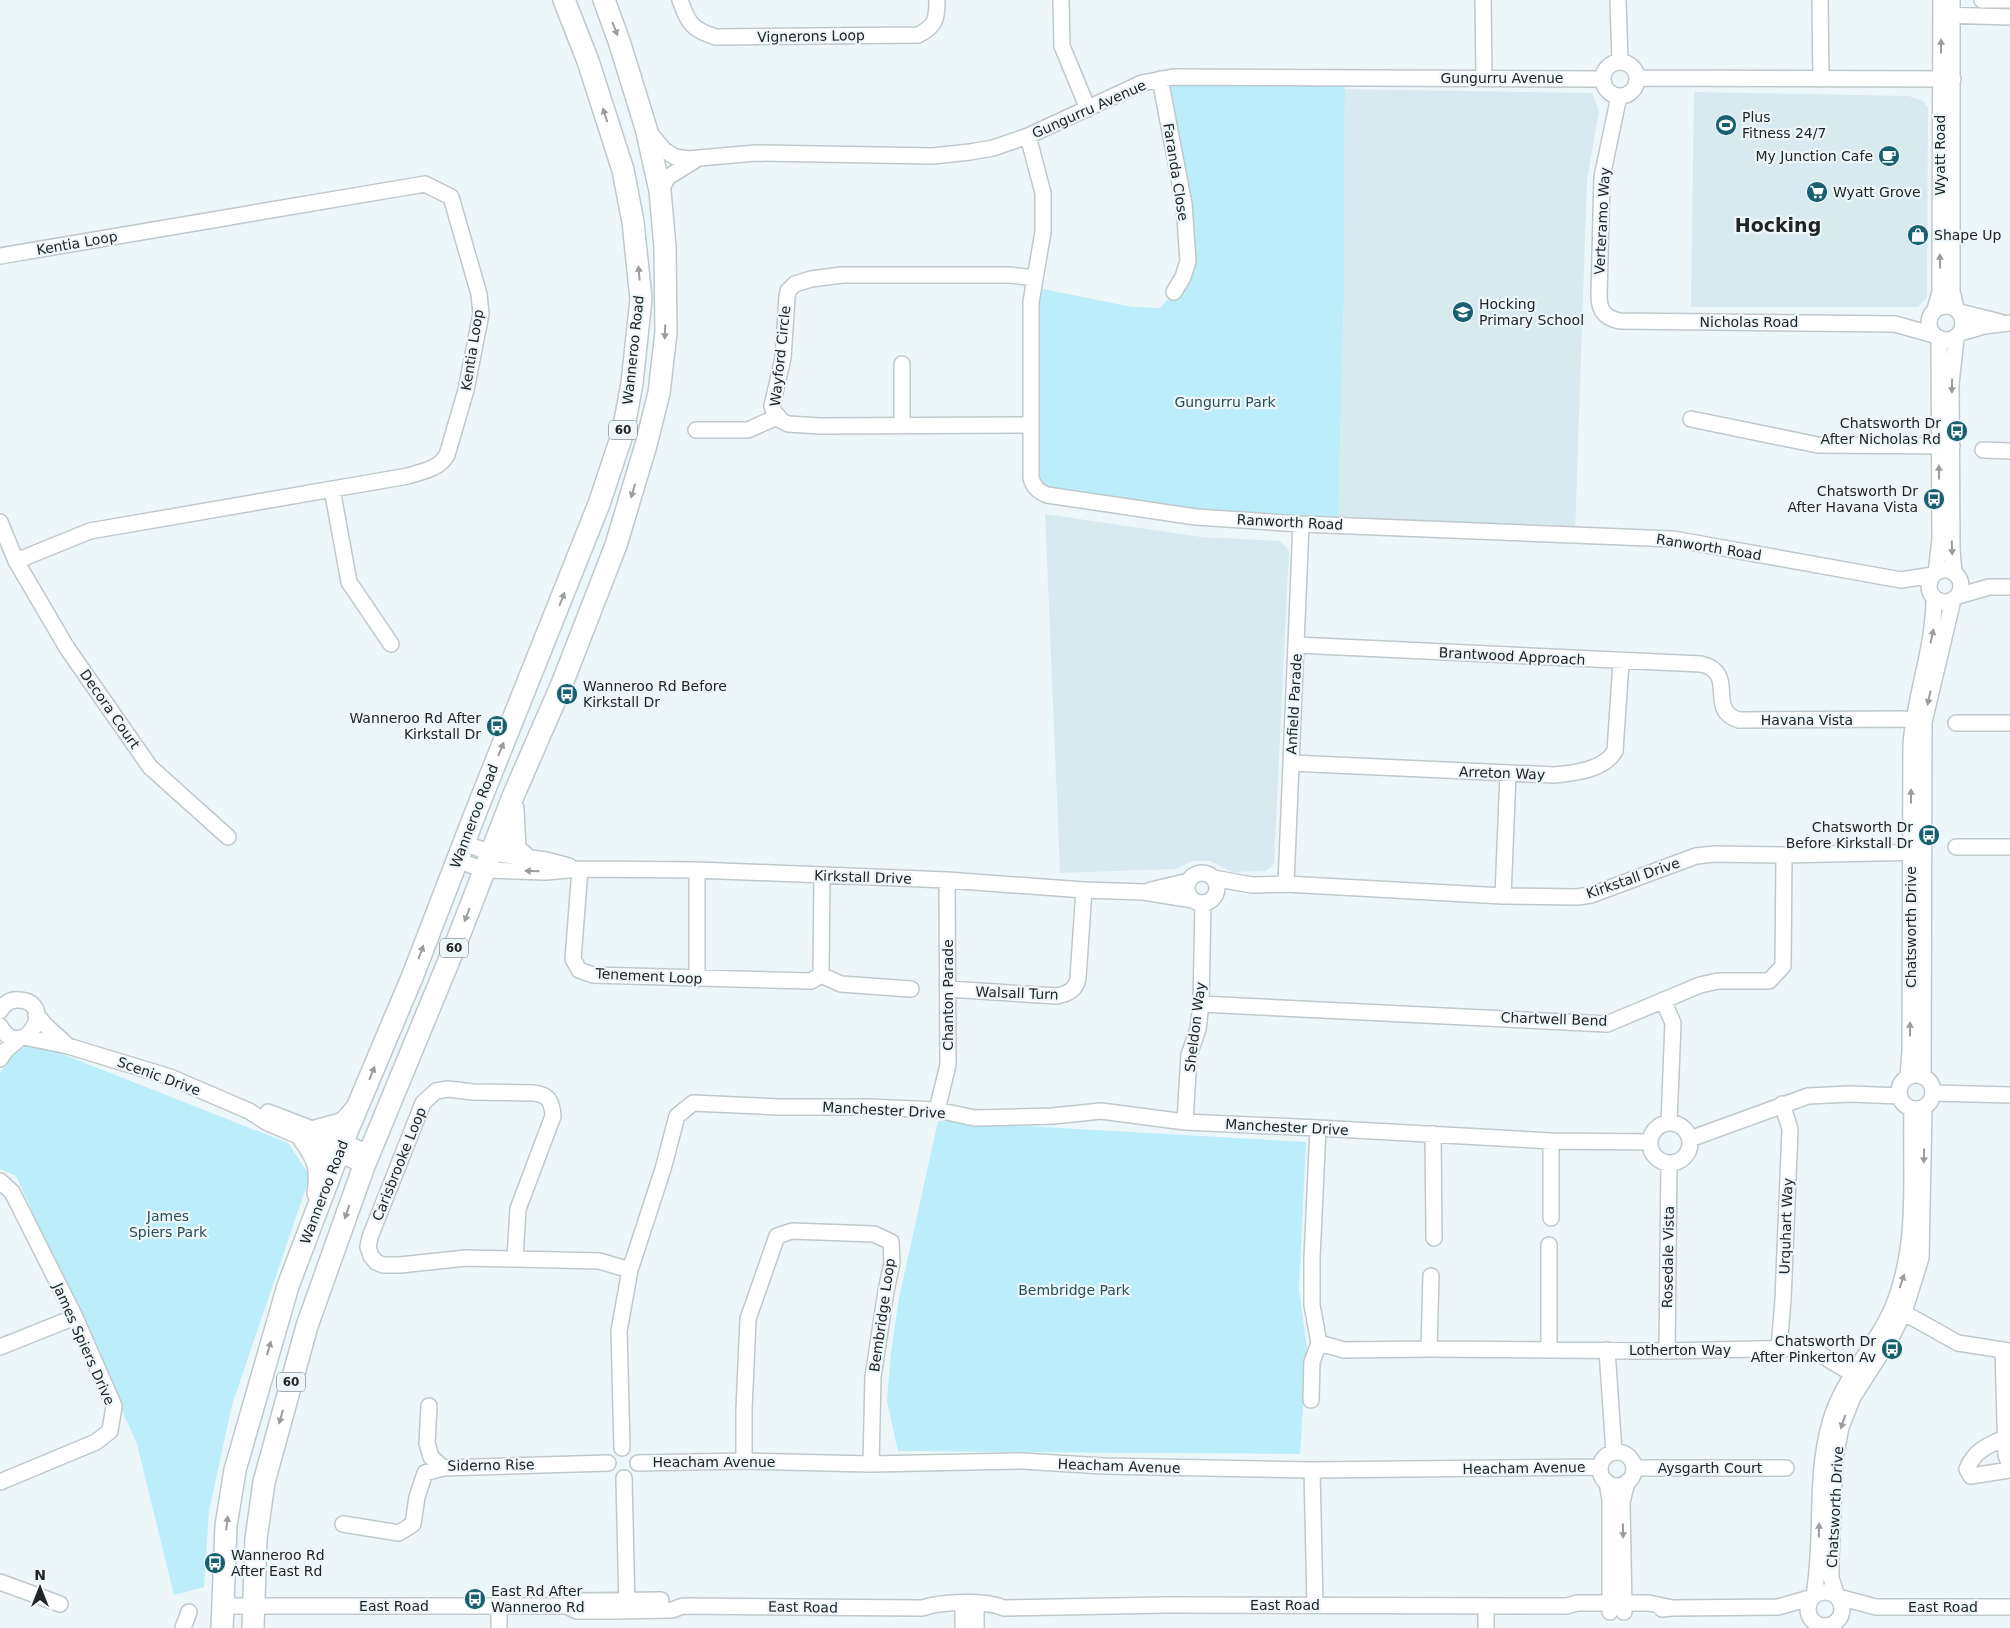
<svg xmlns="http://www.w3.org/2000/svg" width="2010" height="1628" viewBox="0 0 2010 1628" font-family="'DejaVu Sans',sans-serif">
	<style>
		.built { fill: #d7eaef }
		.green { fill: #bbedfb }
		.lines { fill: none; stroke-linecap: round; stroke-linejoin: round }
		.minor-casing { stroke: #bfc8cb; stroke-width: 18 }
		.highway-casing { stroke: #bfc8cb; stroke-width: 24 }
		.minor { stroke: #fff; stroke-width: 15 }
		.highway { stroke: #fff; stroke-width: 21 }
		.oneway { fill: #9b9c9d }
		.labels { text-anchor: middle; stroke-width: 4.5; stroke-linejoin: round; paint-order: stroke }
		.shield { fill: #edf7fa; stroke: #5e6365; stroke-width: 1 }
		.shield-label { font-size: 12px; font-weight: bold; fill: #212425 }
		.street-label { font-size: 14px; fill: #212425; stroke: #edf7fa }
		.poi-label { font-size: 14px; fill: #212425; stroke: #edf7fa; text-anchor: start }
		.park-label { font-size: 14px; fill: #254f5a; stroke: #edf7fa }
		.district-label { font-size: 19px; font-weight: bold; fill: #212425; stroke: #edf7fa }
	</style>
	<rect width="100%" height="100%" fill="#edf7fa"/>
	<path class="built" d="M1345,89L1592,93L1599,111L1587,180L1575,535L1338,525L1344,294Z
		M1694,92L1909,96L1923,101L1928,108L1927,297L1918,307H1691Z
		M1045,514L1201,537L1280,541L1289,550L1274,864L1266,871L1232,872L1210,861H1193L1175,869L1060,873Z"/>
	<path class="green" d="M1345,78L1344,294L1338,525L1196,517L1033,486V287L1132,307L1160,308L1174,292L1188,261L1160,79Z
		M28,1045L47,1048L288,1143L310,1176L232,1405L209,1511L204,1587L174,1595L137,1444L16,1176L0,1169V1073L15,1051Z
		M938,1121L1306,1142L1299,1289L1307,1348L1300,1454L898,1451L887,1401L891,1353L899,1298Z"/>
	<g class="lines">
		<g class="minor-casing">
			<path id="minor" d="M680,0C688,23 692,30 716,37L918,35C936,26 937,19 937,0
				M1061,0L1062,46L1088,109
				M1483,0L1484,78
				M1618,0L1620,62
				M1820,0L1821,79
				M1952,0V291L1956,308
				M1982,0H2010
				M1944,15L2010,17
				M1603 79a17 17 0 1 1 34 0a17 17 0 1 1-34 0Z
				M1637,78L1953,79
				M1160,79L1184,204L1188,261L1183,277L1174,292
				M1619,96L1602,177L1599,295C1599,310 1604,318 1620,321L1895,324L1934,335
				M650,133L664,150L675,157L688,159L756,153L933,156L970,152L993,148L1028,136L1142,83L1173,77L1603,79
				M1028,136L1043,193V232L1031,302V478C1034,488 1038,491 1047,495L1196,517L1301,524L1673,539L1901,580L1933,575
				M660,191L668,177L697,159
				M0,256L425,184L451,197L479,294L481,314L466,390L447,455C439,469 423,471 408,476L90,531L16,561
				M1929 323a17 17 0 1 1 34 0a17 17 0 1 1-34 0Z
				M1935,309L1940,292V276L1941,0
				M1960,312L2000,322
				M1960,333L1984,326L2010,323
				M902,364V426
				M1691,419L1818,445L1952,446
				M1030,425L820,426L788,424L782,421L774,412L772,406L783,358L787,297L788,291L795,284L811,279L842,275H1009L1035,278
				M696,430H748L777,417
				M1983,450L2010,451
				M332,489L349,582L391,644
				M0,522L16,561L67,648L150,767L228,837
				M1929 586a16 16 0 1 1 32 0a16 16 0 1 1-32 0Z
				M1936,573L1940,539L1939,338
				M1954,573L1952,549L1951,384L1956,338
				M1958,596L1989,587H2010
				M1297,645L1701,664C1739,673 1705,710 1739,720L1903,719L1924,722
				M1956,723H2010
				M1291,763L1554,775C1575,773 1604,770 1615,751L1621,662
				M464,843L491,853L546,860L569,866
				M1956,847H2010
				M457,860L484,870L546,872L580,869L697,870L947,880L1084,890L1144,892L1193,900
				M580,869L573,959L579,970L593,975L811,981L821,975L822,875
				M697,870V979
				M1187 888a15 15 0 1 1 30 0a15 15 0 1 1-30 0Z
				M1213,878L1252,885L1286,884L1503,896L1577,897L1591,895L1696,856L1714,854L1784,855L1924,852
				M1286,884L1301,524
				M1151,890L1189,881
				M1503,896L1508,774
				M821,975L841,984L911,989
				M948,989L1056,996C1068,994 1076,990 1078,978L1084,890
				M1663,1000L1673,1023L1669,1123
				M1201,1004L1607,1024L1700,985L1718,981H1769L1783,966L1784,855
				M0,1011C4,1004 10,999 19,1000C60,1003 21,1065 0,1026
				M36,1014L45,1025L68,1046
				M24,1037L68,1046L170,1077L249,1111L266,1122L338,1153L364,1166
				M0,1059L5,1051L20,1038
				M1899 1092a17 17 0 1 1 34 0a17 17 0 1 1-34 0Z
				M1908,1077L1910,1051L1911,744C1915,694 1934,648 1934,598
				M1923,1077L1924,722L1953,600
				M1933,1093L2010,1095
				M937,1110L948,1065L947,880
				M268,1112L343,1141L369,1154
				M1185,1122L1189,1055L1198,1029L1201,1004L1203,903
				M1650 1143a20 20 0 1 1 40 0a20 20 0 1 1-40 0Z
				M1318,1128L1312,1258V1305L1319,1343L1344,1350L1429,1349L1667,1351L1806,1348L1813,1350L1863,1380
				M1433,1134L1434,1238
				M1690,1139L1808,1096L1850,1094L1900,1096
				M1551,1141V1218
				M0,1181L12,1192L75,1317L114,1406L110,1431L96,1442L0,1482
				M515,1259L518,1209L553,1116C552,1101 548,1094 533,1093L473,1092L448,1089L436,1091L423,1103L370,1237L368,1247L371,1256L376,1262L383,1265H400L466,1258L515,1259L599,1261L630,1270
				M1897,1309L1958,1343L2010,1351
				M0,1347L75,1317
				M1429,1349L1431,1276
				M1779,1349L1783,1300L1790,1129L1782,1104
				M1549,1350V1245
				M1607,1350L1614,1452
				M1667,1351L1669,1163
				M2003,1351L2006,1455L2010,1466
				M1311,1400L1312,1362L1319,1343
				M429,1406L427,1443L431,1457L443,1468L608,1463
				M2005,1438C1988,1445 1974,1451 1967,1469L1971,1476L2010,1470
				M622,1448L619,1331L630,1270L663,1169L677,1116L693,1103L779,1107H869L937,1110L975,1118L1053,1116L1101,1111L1185,1122L1318,1128L1551,1141L1650,1142
				M1600 1469a17 17 0 1 1 34 0a17 17 0 1 1-34 0Z
				M744,1461V1410L748,1319L777,1236L792,1231L874,1234L891,1242L892,1263L886,1291L873,1377L871,1464
				M638,1463L744,1461L871,1464L1022,1461L1104,1466L1312,1470L1600,1467
				M1634,1468H1786
				M1312,1470L1315,1605
				M624,1478L627,1609
				M1607,1482L1610,1500V1612
				M343,1524L399,1533L413,1524L417,1497L425,1473L443,1468
				M0,1582L60,1604
				M1808 1609a17 17 0 1 1 34 0a17 17 0 1 1-34 0Z
				M1814,1595C1824,1538 1814,1479 1830,1423C1842,1379 1876,1347 1893,1307C1919,1243 1910,1175 1912,1109
				M1837,1596L1831,1578V1561L1835,1458L1841,1427L1853,1397L1892,1336L1904,1312L1921,1258L1924,1107
				M1838,1597L1876,1607H2010
				M222,1606H566L579,1601L661,1600
				M499,1606V1628
				M566,1606L577,1611H616L672,1610L683,1606L922,1608C943,1601 984,1600 1004,1608L1167,1605L1567,1606L1577,1603H1649L1672,1608
				M1662,1609L1672,1608L1778,1607L1813,1597
				M1624,1612L1622,1502L1627,1482
				M183,1628L189,1612
				M963,1628V1604
				M976,1628V1604
				M1486,1628V1606"/>
		</g>
		<g class="highway-casing">
			<path id="highway" d="M513,809L515,849L524,857
				M315,1131L344,1123L355,1110
				M304,1139C318,1158 322,1169 318,1193
				M222,1628L226,1526L235,1470L288,1286L343,1141L413,975L477,809L599,504L623,432L632,383L641,299L633,222L623,170L588,61L564,0
				M253,1628L256,1539L264,1482L307,1326L364,1166L455,946L514,794L562,684L616,545L646,445L659,393L666,333L665,247L660,191L646,128L619,41L604,0"/>
		</g>
		<use href="#minor" class="minor"/>
		<use href="#highway" class="highway"/>
	</g>
	<defs><path id="oneway-solid" d="M-6-.8H1V-3.2L6.5 0L1 3.2V.8H-6Z" transform="scale(1.25)"/></defs>
	<g class="oneway">
		<use href="#oneway-solid" transform="translate(615 29) rotate(69)"/>
		<use href="#oneway-solid" transform="translate(1941 46) rotate(-90)"/>
		<use href="#oneway-solid" transform="translate(605 115) rotate(-108)"/>
		<use href="#oneway-solid" transform="translate(1940 261) rotate(-91)"/>
		<use href="#oneway-solid" transform="translate(639 273) rotate(-95)"/>
		<use href="#oneway-solid" transform="translate(665 332) rotate(92)"/>
		<use href="#oneway-solid" transform="translate(1952 386) rotate(91)"/>
		<use href="#oneway-solid" transform="translate(1939 472) rotate(-91)"/>
		<use href="#oneway-solid" transform="translate(633 491) rotate(107)"/>
		<use href="#oneway-solid" transform="translate(1952 548) rotate(88)"/>
		<use href="#oneway-solid" transform="translate(562 599) rotate(-69)"/>
		<use href="#oneway-solid" transform="translate(1932 636) rotate(-78)"/>
		<use href="#oneway-solid" transform="translate(1929 698) rotate(102)"/>
		<use href="#oneway-solid" transform="translate(501 749) rotate(-68)"/>
		<use href="#oneway-solid" transform="translate(1911 796) rotate(-90)"/>
		<use href="#oneway-solid" transform="translate(532 871) rotate(-178)"/>
		<use href="#oneway-solid" transform="translate(467 915) rotate(111)"/>
		<use href="#oneway-solid" transform="translate(421 952) rotate(-70)"/>
		<use href="#oneway-solid" transform="translate(1910 1029) rotate(-90)"/>
		<use href="#oneway-solid" transform="translate(372 1073) rotate(-68)"/>
		<use href="#oneway-solid" transform="translate(1924 1156) rotate(91)"/>
		<use href="#oneway-solid" transform="translate(347 1212) rotate(109)"/>
		<use href="#oneway-solid" transform="translate(1902 1281) rotate(-71)"/>
		<use href="#oneway-solid" transform="translate(269 1348) rotate(-74)"/>
		<use href="#oneway-solid" transform="translate(281 1417) rotate(106)"/>
		<use href="#oneway-solid" transform="translate(1843 1422) rotate(109)"/>
		<use href="#oneway-solid" transform="translate(227 1523) rotate(-83)"/>
		<use href="#oneway-solid" transform="translate(1819 1530) rotate(-89)"/>
		<use href="#oneway-solid" transform="translate(1623 1531) rotate(89)"/>
	</g>
	<defs>
		<g id="stadium-disc" transform="scale(1.125)"><circle r="9.5" fill="#186070" stroke="#edf7fa"/><path d="M0-5a6.5 5 0 1 0 0 10a6.5 5 0 1 0 0-10ZM-3.5-1.8h7v3.6h-7Z" fill="#fff"/></g>
		<g id="cafe-disc" transform="scale(1.125)"><circle r="9.5" fill="#186070" stroke="#edf7fa"/><path d="M-5.5-4.5H6V0H3Q3 3.5 0 3.5H-2.5Q-5.5 3.5-5.5 0ZM3-3.2v2h1.7v-2ZM-6 4.5H4V6H-6Z" fill="#fff"/></g>
		<g id="supermarket-disc" transform="scale(1.125)"><circle r="9.5" fill="#186070" stroke="#edf7fa"/><path d="M-6-5.5h2.5l.6 2H6L4.5 2H-2.5L-4.4-4H-6ZM-1.5 3.2a1.3 1.3 0 1 0 .1 0ZM3 3.2a1.3 1.3 0 1 0 .1 0Z" fill="#fff"/></g>
		<g id="shop-disc" transform="scale(1.125)"><circle r="9.5" fill="#186070" stroke="#edf7fa"/><path d="M-5-2.5h2.3a2.7 3.5 0 0 1 5.4 0H5L5.5 6h-11ZM-1.5-2.5h3a1.5 2.3 0 0 0-3 0Z" fill="#fff"/></g>
		<g id="school-disc" transform="scale(1.125)"><circle r="9.5" fill="#186070" stroke="#edf7fa"/><path d="M0-5L7-2L0 1L-7-2ZM-4 1L0 2.5L4 1V4Q0 6-4 4Z" fill="#fff"/></g>
		<g id="bus-disc" transform="scale(1.125)"><circle r="9.5" fill="#186070" stroke="#edf7fa"/><path d="M-5-6H5V4H4V6H2V4H-2V6H-4V4H-5ZM-3.5-4V0h7V-4ZM-3.5 1.2v1.5H-2V1.2ZM2 1.2v1.5H3.5V1.2Z" fill="#fff"/></g>
	</defs>
	<g fill-rule="evenodd">
		<use href="#stadium-disc" x="1726" y="125"/>
		<use href="#cafe-disc" x="1889" y="156"/>
		<use href="#supermarket-disc" x="1817" y="192"/>
		<use href="#shop-disc" x="1918" y="235"/>
		<use href="#school-disc" x="1463" y="312"/>
		<use href="#bus-disc" x="1957" y="431"/>
		<use href="#bus-disc" x="1934" y="499"/>
		<use href="#bus-disc" x="567" y="694"/>
		<use href="#bus-disc" x="497" y="726"/>
		<use href="#bus-disc" x="1929" y="835"/>
		<use href="#bus-disc" x="1892" y="1349"/>
		<use href="#bus-disc" x="215" y="1563"/>
		<use href="#bus-disc" x="475" y="1599"/>
	</g>
	<g class="labels">
		<g class="shield">
			<rect x="609" y="420.5" width="28" height="19" rx="4"/>
			<rect x="440" y="938.5" width="28" height="19" rx="4"/>
			<rect x="277" y="1372.5" width="28" height="19" rx="4"/>
		</g>
		<g class="shield-label">
			<text x="623" y="434">60</text>
			<text x="454" y="952">60</text>
			<text x="291" y="1386">60</text>
		</g>
		<g class="street-label">
			<text transform="translate(811 36) rotate(-1)" y="5">Vignerons Loop</text>
			<text x="1502" y="83">Gungurru Avenue</text>
			<text transform="translate(1089 109) rotate(-24)" y="5">Gungurru Avenue</text>
			<text transform="translate(1940 155) rotate(-90)" y="5">Wyatt Road</text>
			<text transform="translate(1176 172) rotate(81)" y="5">Faranda Close</text>
			<text transform="translate(1602 221) rotate(-87)" y="5">Verteramo Way</text>
			<text transform="translate(77 243) rotate(-10)" y="5">Kentia Loop</text>
			<text x="1749" y="327">Nicholas Road</text>
			<text transform="translate(472 350) rotate(-81)" y="5">Kentia Loop</text>
			<text transform="translate(633 350) rotate(-84)" y="5">Wanneroo Road</text>
			<text transform="translate(780 356) rotate(-84)" y="5">Wayford Circle</text>
			<text transform="translate(1290 522) rotate(3)" y="5">Ranworth Road</text>
			<text transform="translate(1709 547) rotate(9)" y="5">Ranworth Road</text>
			<text transform="translate(1512 656) rotate(3)" y="5">Brantwood Approach</text>
			<text transform="translate(1294 704) rotate(-87)" y="5">Anfield Parade</text>
			<text transform="translate(110 709) rotate(55)" y="5">Decora Court</text>
			<text x="1807" y="725">Havana Vista</text>
			<text transform="translate(1502 773) rotate(2)" y="5">Arreton Way</text>
			<text transform="translate(474 816) rotate(-69)" y="5">Wanneroo Road</text>
			<text transform="translate(863 877) rotate(2)" y="5">Kirkstall Drive</text>
			<text transform="translate(1633 878) rotate(-19)" y="5">Kirkstall Drive</text>
			<text transform="translate(1911 927) rotate(-90)" y="5">Chatsworth Drive</text>
			<text transform="translate(649 976) rotate(3)" y="5">Tenement Loop</text>
			<text transform="translate(1017 993) rotate(2)" y="5">Walsall Turn</text>
			<text transform="translate(948 995) rotate(-90)" y="5">Chanton Parade</text>
			<text transform="translate(1554 1019) rotate(2)" y="5">Chartwell Bend</text>
			<text transform="translate(1195 1027) rotate(-83)" y="5">Sheldon Way</text>
			<text transform="translate(159 1076) rotate(20)" y="5">Scenic Drive</text>
			<text transform="translate(884 1110) rotate(3)" y="5">Manchester Drive</text>
			<text transform="translate(1287 1127) rotate(3)" y="5">Manchester Drive</text>
			<text transform="translate(399 1164) rotate(-68)" y="5">Carisbrooke Loop</text>
			<text transform="translate(324 1192) rotate(-69)" y="5">Wanneroo Road</text>
			<text transform="translate(1786 1226) rotate(-88)" y="5">Urquhart Way</text>
			<text transform="translate(1668 1257) rotate(-89)" y="5">Rosedale Vista</text>
			<text transform="translate(882 1315) rotate(-82)" y="5">Bembridge Loop</text>
			<text transform="translate(84 1344) rotate(66)" y="5">James Spiers Drive</text>
			<text x="1680" y="1355">Lotherton Way</text>
			<text x="714" y="1467">Heacham Avenue</text>
			<text transform="translate(491 1465) rotate(-1)" y="5">Siderno Rise</text>
			<text transform="translate(1119 1466) rotate(2)" y="5">Heacham Avenue</text>
			<text transform="translate(1524 1468) rotate(-1)" y="5">Heacham Avenue</text>
			<text x="1710" y="1473">Aysgarth Court</text>
			<text transform="translate(1835 1507) rotate(-87)" y="5">Chatsworth Drive</text>
			<text x="1285" y="1610">East Road</text>
			<text x="394" y="1611">East Road</text>
			<text transform="translate(803 1607) rotate(1)" y="5">East Road</text>
			<text x="1943" y="1612">East Road</text>
		</g>
		<g class="poi-label">
			<text x="1742" y="122">Plus<tspan x="1742" dy="16">Fitness 24/7</tspan></text>
			<text x="1873" y="161" text-anchor="end">My Junction Cafe</text>
			<text x="1833" y="197">Wyatt Grove</text>
			<text x="1934" y="240">Shape Up</text>
			<text x="1479" y="309">Hocking<tspan x="1479" dy="16">Primary School</tspan></text>
			<text x="1941" y="428" text-anchor="end">Chatsworth Dr<tspan x="1941" dy="16">After Nicholas Rd</tspan></text>
			<text x="1918" y="496" text-anchor="end">Chatsworth Dr<tspan x="1918" dy="16">After Havana Vista</tspan></text>
			<text x="583" y="691">Wanneroo Rd Before<tspan x="583" dy="16">Kirkstall Dr</tspan></text>
			<text x="481" y="723" text-anchor="end">Wanneroo Rd After<tspan x="481" dy="16">Kirkstall Dr</tspan></text>
			<text x="1913" y="832" text-anchor="end">Chatsworth Dr<tspan x="1913" dy="16">Before Kirkstall Dr</tspan></text>
			<text x="1876" y="1346" text-anchor="end">Chatsworth Dr<tspan x="1876" dy="16">After Pinkerton Av</tspan></text>
			<text x="231" y="1560">Wanneroo Rd<tspan x="231" dy="16">After East Rd</tspan></text>
			<text x="491" y="1596">East Rd After<tspan x="491" dy="16">Wanneroo Rd</tspan></text>
		</g>
		<g class="park-label">
			<text x="1225" y="407">Gungurru Park</text>
			<text x="168" y="1221">James<tspan x="168" dy="16">Spiers Park</tspan></text>
			<text x="1074" y="1295">Bembridge Park</text>
		</g>
		<g class="district-label">
			<text x="1778" y="232">Hocking</text>
		</g>
	</g>
	<g transform="translate(40 1588)" stroke="#edf7fa" stroke-width="4" paint-order="stroke">
	<path d="M0-4L9 19L0 12L-9 19Z" fill="#212425"/>
	<text y="-8" font-size="14" font-weight="bold" text-anchor="middle" fill="#212425">N</text>
	</g>
</svg>
